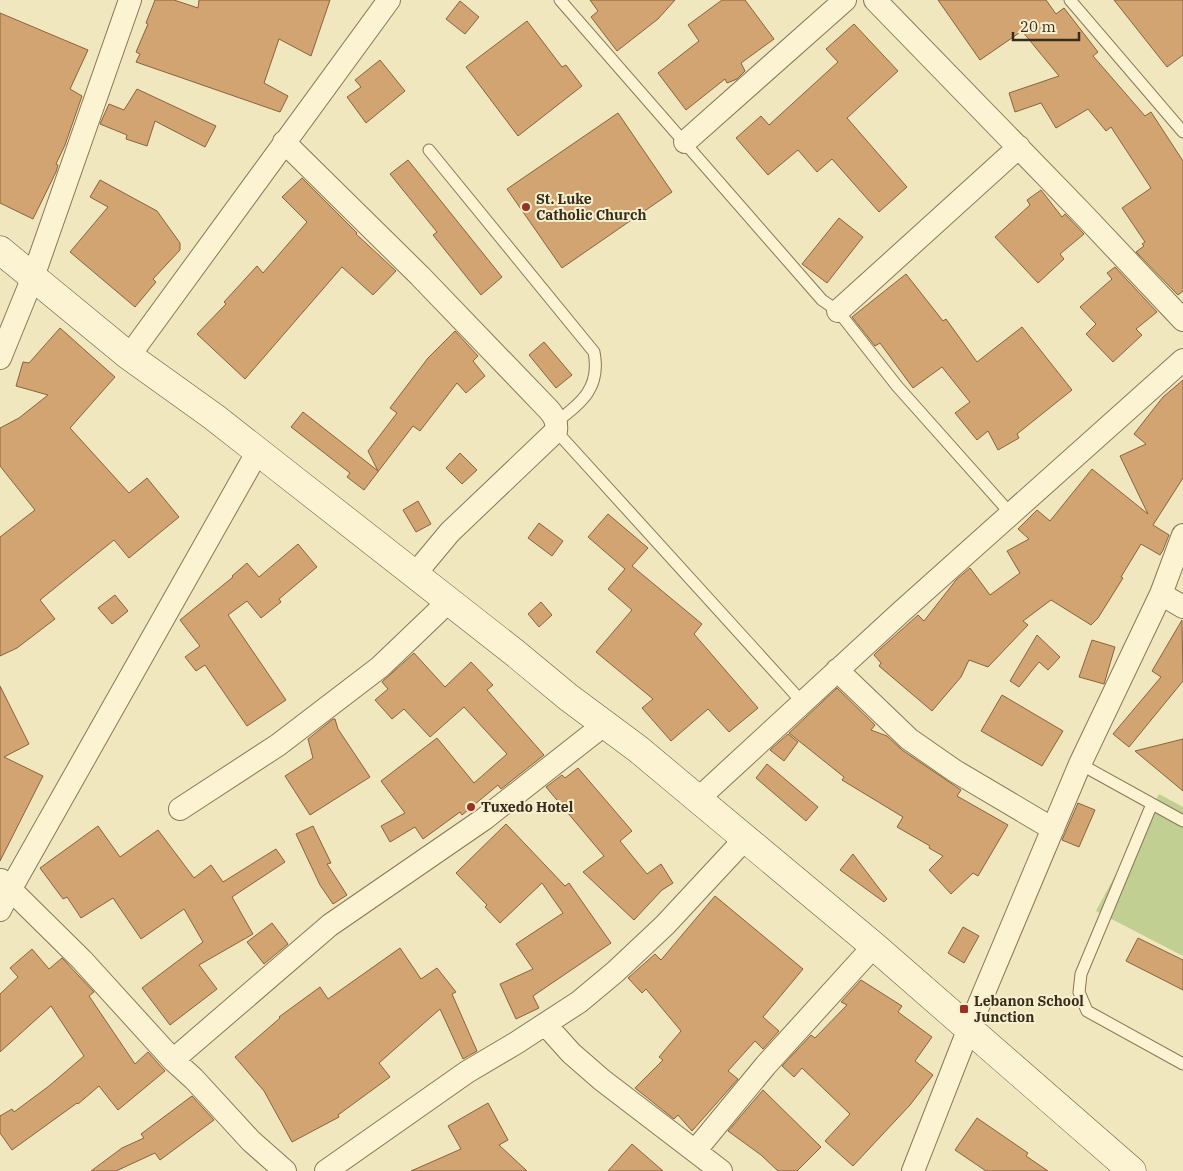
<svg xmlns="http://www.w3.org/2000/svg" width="1183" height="1171" viewBox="0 0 1183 1171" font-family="'IBM Plex Serif',serif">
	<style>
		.green { fill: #c1cf92 }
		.building { fill: #d1a472; stroke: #8a633b }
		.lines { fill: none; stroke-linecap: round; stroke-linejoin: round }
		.service-casing { stroke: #8a7756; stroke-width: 13 }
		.minor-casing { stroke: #8a7756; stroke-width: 24 }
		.secondary-casing { stroke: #6b583a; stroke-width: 29 }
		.service { stroke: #fbf3d2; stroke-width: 11 }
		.minor { stroke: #fbf3d2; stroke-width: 22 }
		.secondary { stroke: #fbf3d2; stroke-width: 28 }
		.poi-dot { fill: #9c3023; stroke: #f7f0cf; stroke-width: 2 }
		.labels { text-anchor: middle; stroke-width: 4; stroke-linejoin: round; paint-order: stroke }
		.poi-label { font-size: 14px; font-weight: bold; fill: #382d1c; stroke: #f7f0cf; text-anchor: start }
	</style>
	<rect width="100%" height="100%" fill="#f0e7bf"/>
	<path class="green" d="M1159,794L1183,807V956L1096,911Z"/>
	<path class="building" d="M155,0H174L198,8L199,0H330L311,56L279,39L264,83L288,96L280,112L136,62L140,54L136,52L148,24L146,23Z
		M590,0H675L658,19L617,51L591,17L598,11Z
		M722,0H745L774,39L741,63L745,71L737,79L727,83L725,79L686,110L658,73L699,41L688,25Z
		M938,0H1046L1056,14L1064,8L1098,52L1093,56L1145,116L1151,112L1183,161V291L1178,295L1136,252L1144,246L1142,244L1145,242L1122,208L1151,188L1111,127L1106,131L1088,109L1056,128L1041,103L1015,112L1009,93L1059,76L1022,31L980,60Z
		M1114,0H1183V55L1167,67Z
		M460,1L479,17L465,34L446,19Z
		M0,13L88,50L70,89L82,96L65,145L56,164L58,165L56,172L33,219L0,203Z
		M527,21L562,67L566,65L582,86L518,136L466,67Z
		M854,24L898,71L847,118L907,187L879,212L832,159L817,172L798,150L768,175L736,138L761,116L769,125L838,62L826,49Z
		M380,60L405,91L366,123L347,97L361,87L355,80Z
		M137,89L216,126L205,147L155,121L147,146L126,139L127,135L100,124L109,104L124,110Z
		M618,113L672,192L562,268L507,189Z
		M408,160L502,277L481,295L433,235L437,232L390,174Z
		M302,178L357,233L356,234L396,271L373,295L342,267L245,379L197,334L226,304L224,302L257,266L263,273L307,222L282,197Z
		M100,180L157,211L180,243V250L153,279L156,282L135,307L70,252L108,207L90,197Z
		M1041,190L1062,217L1065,214L1084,234L1060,254L1064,259L1038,283L995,237L1030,205L1027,200Z
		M839,218L863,237L827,283L802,264Z
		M1115,267L1157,312L1136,329L1142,335L1113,362L1086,334L1096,324L1080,307L1112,279L1107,273Z
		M906,274L943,321L946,319L977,362L1022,327L1072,390L1017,434L1019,438L998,450L988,431L977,440L955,413L970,402L942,367L913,388L880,343L875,346L852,317Z
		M60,328L115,377L70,428L129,493L147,478L179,517L129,558L114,540L40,600L55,619L17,648L0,656V537L35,510L0,466V428L19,418L48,395L16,386L23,362L29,363Z
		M455,331L478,356L473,361L485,376L466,393L457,383L420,431L413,426L364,490L347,477L350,473L291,427L303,412L378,471L368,451L397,413L390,408L428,358Z
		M544,342L572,375L556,388L529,355Z
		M1183,380V478L1153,525L1169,535L1163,550L1160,555L1141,544L1121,577L1123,578L1098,618L1091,625L1051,600L1023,621L1028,625L988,667L969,660L961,677L932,711L879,666L881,663L874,655L879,650L918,615L924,621L956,580L970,568L990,595L1020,573L1007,551L1029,539L1018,529L1037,510L1050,521L1092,469L1148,514L1120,456L1146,444L1134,434L1163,397Z
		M460,453L477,470L462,484L446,468Z
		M418,501L431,524L416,532L403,510Z
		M608,514L648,548L632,566L702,624L694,634L758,708L729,732L708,709L671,741L642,708L653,699L596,652L632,610L608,589L625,569L588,537Z
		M539,523L563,541L552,556L528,538Z
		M298,544L317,567L279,599L281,602L261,618L247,601L228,615L286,700L247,726L205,665L196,671L185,657L200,646L180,620L233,577L232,576L247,563L259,577Z
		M115,595L128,611L112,624L98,608Z
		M541,602L552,615L539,627L528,614Z
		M1182,620L1183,681L1129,747L1113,734L1161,677L1152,671Z
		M1037,635L1060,657L1048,670L1039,662L1019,687L1010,681Z
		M1092,640L1115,647L1104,684L1079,677Z
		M414,653L445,687L471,662L493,685L487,690L544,755L501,789L498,785L462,815L460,812L423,839L415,827L390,842L381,826L405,813L381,781L437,738L474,783L507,754L464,707L430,737L404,709L392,719L375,700L388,689L382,682Z
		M0,686L29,744L4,757L43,776L0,861Z
		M837,688L875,725L871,730L887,736L902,750L961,790L957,796L1008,825L978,876L973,873L951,894L929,870L943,856L929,848L930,846L897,827L903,817L842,780L844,777L789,733Z
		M1002,695L1063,731L1042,766L981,731Z
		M333,719H335L338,729L370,777L310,815L285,776L313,758L308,739Z
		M788,734L798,742L784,761L770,750Z
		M1183,739V791L1135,751Z
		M767,764L818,807L806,821L756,778Z
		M578,768L632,831L620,841L647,874L661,864L673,883L662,890L634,920L583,872L604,856L546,787L562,775L565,778Z
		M1078,803L1095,810L1079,847L1062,840Z
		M506,824L565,886L569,883L611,943L533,996L539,1008L516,1019L500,984L533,969L516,944L563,913L542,883L500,923L485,907L487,905L456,873Z
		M98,826L120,857L158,830L194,878L211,865L223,882L276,849L285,862L232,897L253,934L199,965L217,989L170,1025L142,988L203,942L184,909L141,939L113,898L81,918L67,897L63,899L40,868Z
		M313,826L331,863L327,864L347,895L333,904L320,885L296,834Z
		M853,854L887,899L884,902L840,870Z
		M715,896L803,969L763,1017L779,1031L763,1049L755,1041L728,1071L738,1079L692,1131L678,1115L674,1119L635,1088L663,1060L659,1057L681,1031L646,989L642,993L628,978L655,954L661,960Z
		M272,923L288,944L264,964L247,942Z
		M963,927L979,936L964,963L948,953Z
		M1138,938L1183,960V990L1126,961Z
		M400,948L421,979L437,968L456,992L452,994L477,1051L463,1059L440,1009L379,1063L390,1077L338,1115L339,1117L292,1142L264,1091L235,1057L280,1018L279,1017L320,987L328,999Z
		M32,949L49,969L62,958L94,992L89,996L135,1064L148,1052L165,1071L118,1110L99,1086L78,1104L77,1103L12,1150L0,1133V1116L12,1109L14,1112L49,1086L84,1056L51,1006L0,1052V994L18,977L10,968Z
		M861,980L902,1006L898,1012L932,1037L915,1061L933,1075L910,1105L853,1166L825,1141L850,1114L802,1068L794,1077L782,1066L811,1035L815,1038L847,1005L841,1002Z
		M763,1090L821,1147L797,1171H778L761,1155L728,1131Z
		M192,1096L214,1120L160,1160L155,1153L116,1171H91L122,1148L144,1138L141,1134Z
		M488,1103L508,1140L499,1145L527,1171H411L461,1149L448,1126Z
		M977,1118L1028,1153L1026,1156L1048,1171H986L955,1150Z
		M632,1144L663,1171H608Z"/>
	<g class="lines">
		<g class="service-casing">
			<path id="service" d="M560,0L822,300L838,311L897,386L1011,514
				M1070,0L1183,132
				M429,150L594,352C601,387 582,403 556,422
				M556,431L803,703
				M1080,764L1183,821
				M1152,804L1081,974L1079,992L1087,1011L1183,1064"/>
		</g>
		<g class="minor-casing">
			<path id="minor" d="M875,0L1082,213L1183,320
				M284,142L420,276L549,410C555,417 557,422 556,431L450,532L415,574
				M685,142L845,0
				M838,311L1019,147
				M129,356L389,0
				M0,358L33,277L130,0
				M1161,594L1183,607
				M837,670L909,739L955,771L1053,829
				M698,799L901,612L1183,360
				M180,809L278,745L380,667L449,601
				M1,880L82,960L173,1060L194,1079L251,1141L285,1171
				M0,910L10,890L258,451
				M545,1024L571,1053L602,1080L721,1171
				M173,1060L330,925L484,819L605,724
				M695,1151L766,1065L874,946
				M326,1171L467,1072L516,1043L579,1002L615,972L665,925L745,839
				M913,1171L969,1028L1080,764L1161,594L1183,535"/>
		</g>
		<g class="secondary-casing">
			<path id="secondary" d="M0,250L129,356L214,417L515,653L568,697L638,749L874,946L1132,1171"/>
		</g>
		<use href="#service" class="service"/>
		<use href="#minor" class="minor"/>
		<use href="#secondary" class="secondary"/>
	</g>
	<g class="poi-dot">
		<circle cx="526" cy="207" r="5"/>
		<circle cx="471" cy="807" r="5"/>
		<rect x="959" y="1004" width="10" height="10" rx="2.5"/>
	</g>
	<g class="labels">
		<g class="poi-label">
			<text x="536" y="204">St. Luke<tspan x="536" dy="16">Catholic Church</tspan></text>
			<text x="481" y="812">Tuxedo Hotel</text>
			<text x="974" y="1006">Lebanon School<tspan x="974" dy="16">Junction</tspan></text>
		</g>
	</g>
	<path d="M1013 32v8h66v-8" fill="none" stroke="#382d1c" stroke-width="2.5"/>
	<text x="1020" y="32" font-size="15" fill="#382d1c" stroke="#f7f0cf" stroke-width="4" paint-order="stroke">20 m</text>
</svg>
